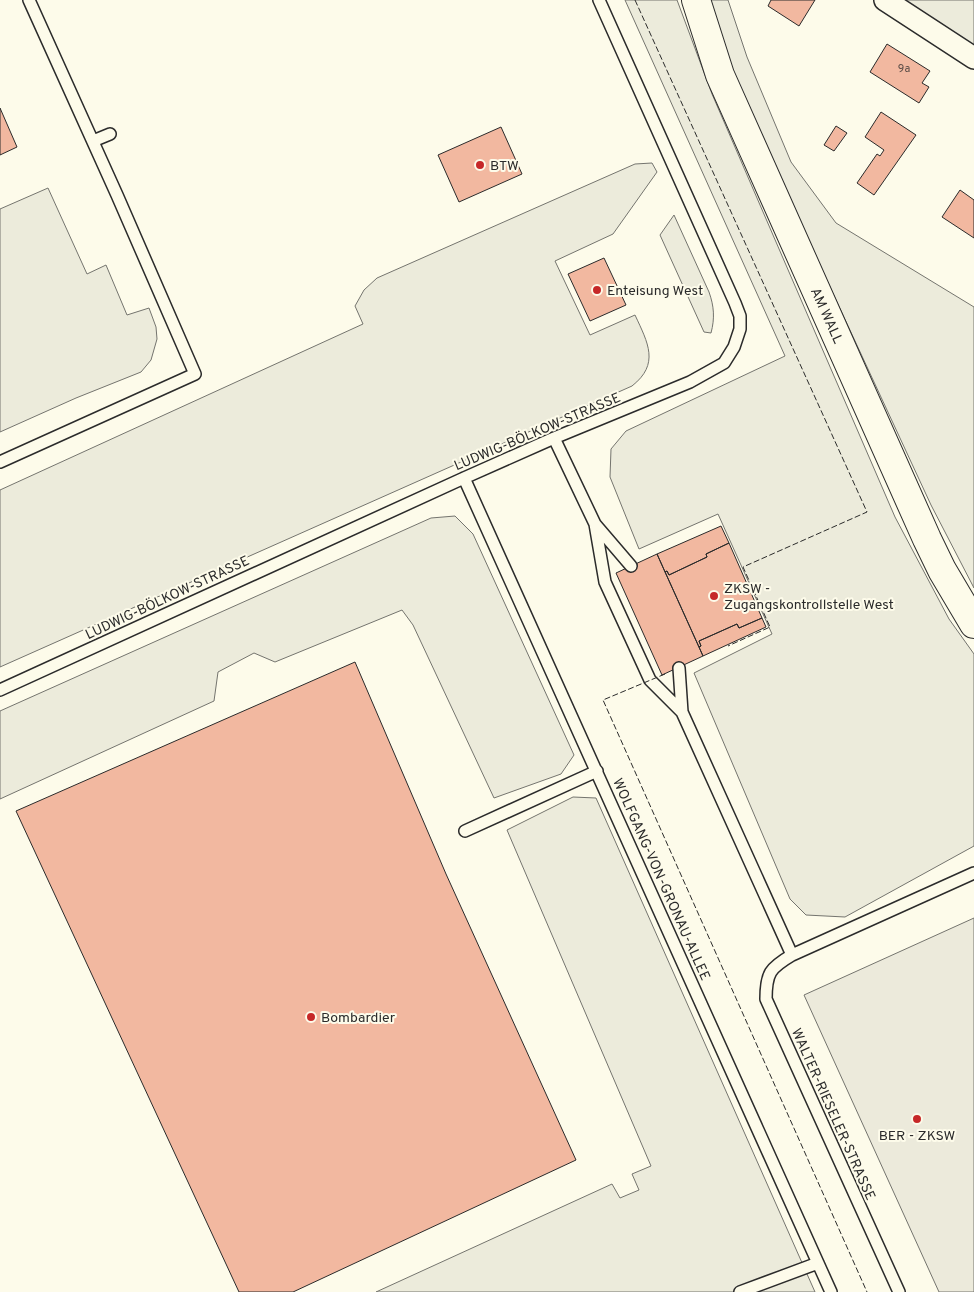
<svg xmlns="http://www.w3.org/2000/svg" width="974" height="1292" viewBox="0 0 974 1292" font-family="Overpass,sans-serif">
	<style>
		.green { fill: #ecebdb; stroke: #74746e }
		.parking { fill: #eceadb; stroke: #74746e }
		.building { fill: #f2b8a0; stroke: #2b2b2b }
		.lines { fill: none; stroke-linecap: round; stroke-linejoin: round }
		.lane-casing { stroke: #2b2b2b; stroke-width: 14 }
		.street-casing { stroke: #2b2b2b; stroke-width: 24 }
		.secondary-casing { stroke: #2b2b2b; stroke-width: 30 }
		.lane { stroke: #fdfbea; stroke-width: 11 }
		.street { stroke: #fdfbea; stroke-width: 21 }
		.secondary { stroke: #fdfbea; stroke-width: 28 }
		.fence { stroke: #2b2b2b; stroke-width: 1; stroke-dasharray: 6 2.5; stroke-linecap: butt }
		.poi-dot { fill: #c62828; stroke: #fdfbea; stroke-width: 2 }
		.labels { text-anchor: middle; stroke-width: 4; stroke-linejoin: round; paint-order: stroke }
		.number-label { font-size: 11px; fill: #5d4e48 }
		.poi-label { font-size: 14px; fill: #2b2b2b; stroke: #fdfbea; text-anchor: start }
		.street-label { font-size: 14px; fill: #2b2b2b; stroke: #fdfbea }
	</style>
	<rect width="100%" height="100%" fill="#fdfbea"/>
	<path class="green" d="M625,0H677L712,94L895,517L949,619L974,654V846L845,917L806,915L790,899L694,673L772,634L718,514L639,549L610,477L611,449L626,431L785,356Z
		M707,0H728L747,57L791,162L836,223L974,307V588L931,505L722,54Z
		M885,0H974V58Z
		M652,163L657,172L613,234L555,261L590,335L635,315C648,343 660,364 632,386L0,667V490L363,324L355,306L364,290L377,278L635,164Z
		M48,188L87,274L106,265L127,315L149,308L156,327L157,339L151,360L141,372L76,398L0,432V209Z
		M674,215L709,292C714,306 715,318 711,333L704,332L660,235Z
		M455,516L473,534L574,755L561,774L494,798L413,625L402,610L275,662L254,653L218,672L214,701L0,799V711L431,518Z
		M573,797L596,798L815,1292H376L612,1184L620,1198L639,1190L632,1174L651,1166L507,830Z"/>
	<path class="parking" d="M974,918V1292H939L804,995Z"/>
	<path class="building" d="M771,0H815L799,26L768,6Z
		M887,44L930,71L922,83L929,87L919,103L870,72Z
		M0,108L17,147L0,155Z
		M881,112L916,135L874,195L857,183L877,154L880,156L884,150L865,137Z
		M836,126L847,133L834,151L824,145Z
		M501,127L522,174L459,202L438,155Z
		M960,190L974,200V238L942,217Z
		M604,258L626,305L590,321L568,274Z
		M721,526L729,543L706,554L707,557L669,575L667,571L665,572L657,554Z
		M729,543L762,618L739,628L737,624L699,641L701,646L699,647L665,572L667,571L669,575L707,557L706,554Z
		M657,554L703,656L662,675L616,573Z
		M762,618L766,627L703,656L699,647L701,646L699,641L737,624L739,628Z
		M355,662L446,874L576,1160L293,1292H239L16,811Z"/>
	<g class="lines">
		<g class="lane-casing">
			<path id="lane" d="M93,141L110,134
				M554,438L595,524
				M0,462L195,374L117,195L29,0
				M464,478L831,1292
				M631,566L595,524L605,582L650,680L682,712L679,668
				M0,690L464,478L554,438L690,382L724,363L734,347L740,329V316L735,303L599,0
				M682,712L792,955
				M465,831L597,771
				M740,1292L818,1263
				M899,1292L766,999C766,973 770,968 792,955L974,873"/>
		</g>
		<g class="street-casing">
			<path id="street" d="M885,0L974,58"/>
		</g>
		<g class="secondary-casing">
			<g id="secondary">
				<path id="s1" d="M696,0L720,75L927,539L942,570L974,624"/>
			</g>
		</g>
		<use href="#lane" class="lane"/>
		<use href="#street" class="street"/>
		<use href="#secondary" class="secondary"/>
		<path class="fence" d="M635,0L867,512L743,567L770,627L728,646
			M665,674L603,700L867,1292"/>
	</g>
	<g class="poi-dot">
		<circle cx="480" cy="165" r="5"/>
		<circle cx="597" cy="290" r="5"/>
		<circle cx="714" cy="596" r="5"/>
		<circle cx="311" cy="1017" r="5"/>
		<circle cx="917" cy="1119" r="5"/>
	</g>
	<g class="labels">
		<g class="number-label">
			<text x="904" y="72">9a</text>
		</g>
		<g class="poi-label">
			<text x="490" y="170">BTW</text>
			<text x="607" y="295">Enteisung West</text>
			<text x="724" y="593">ZKSW -<tspan x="724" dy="16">Zugangskontrollstelle West</tspan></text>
			<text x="321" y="1022">Bombardier</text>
			<text x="917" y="1140" text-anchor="middle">BER - ZKSW</text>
		</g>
		<g class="street-label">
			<text dy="5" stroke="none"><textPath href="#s1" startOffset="342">AM WALL</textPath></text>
			<text transform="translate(537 431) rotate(-23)" y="5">LUDWIG-BÖLKOW-STRASSE</text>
			<text transform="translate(167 597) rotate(-25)" y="5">LUDWIG-BÖLKOW-STRASSE</text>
			<text transform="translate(662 879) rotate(66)" y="5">WOLFGANG-VON-GRONAU-ALLEE</text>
			<text transform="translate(834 1114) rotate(66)" y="5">WALTER-RIESELER-STRASSE</text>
		</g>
	</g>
</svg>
